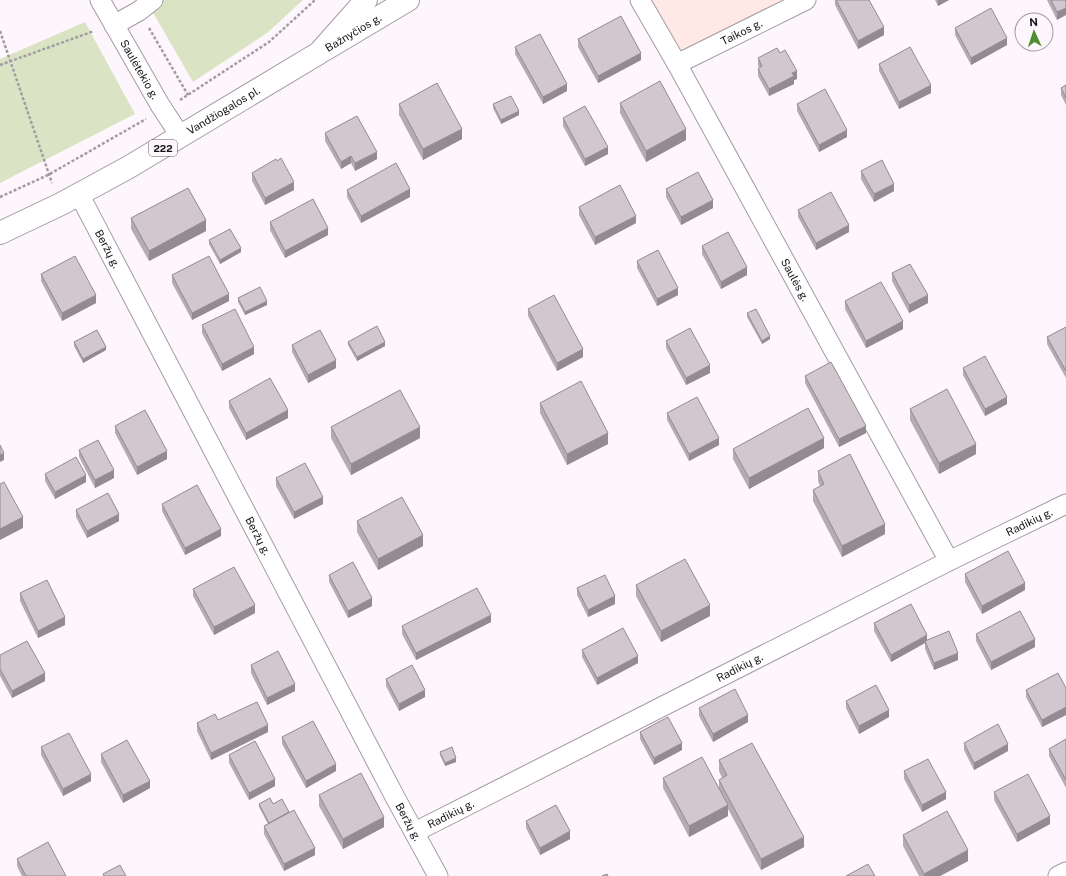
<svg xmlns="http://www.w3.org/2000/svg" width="1066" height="876" viewBox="0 0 1066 876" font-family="'Public Sans',sans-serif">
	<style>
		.commercial { fill: #ffe9e6 }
		.green { fill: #dae4c5 }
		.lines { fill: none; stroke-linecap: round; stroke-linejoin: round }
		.minor-casing { stroke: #a39aa2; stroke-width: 21 }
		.secondary-casing { stroke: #a39aa2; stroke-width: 24 }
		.primary-casing { stroke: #a39aa2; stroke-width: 24 }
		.path { stroke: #a39da2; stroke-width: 2.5; stroke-dasharray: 3 2; stroke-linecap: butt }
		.minor { stroke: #fff; stroke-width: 19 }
		.secondary { stroke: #fff; stroke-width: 22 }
		.primary { stroke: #fff; stroke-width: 22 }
		.wall { fill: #b5abb2 }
		.shaded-wall { fill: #938b91 }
		.building { fill: #d2c7cf; stroke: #938b91 }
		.labels { text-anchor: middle; stroke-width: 3.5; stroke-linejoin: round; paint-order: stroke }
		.shield { fill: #fef6fd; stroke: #5b565b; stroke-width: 1 }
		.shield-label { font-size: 10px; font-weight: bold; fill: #151215 }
		.street-label { font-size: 11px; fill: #151215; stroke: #fef6fd }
	</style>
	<rect width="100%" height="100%" fill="#fef6fd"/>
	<path class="commercial" d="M640,0H806L677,64Z"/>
	<path class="green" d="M153,0H303L267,33L193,82L148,4Z
		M85,22L135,114L0,183V59Z"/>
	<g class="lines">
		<g class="minor-casing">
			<g id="minor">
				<path id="s1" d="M100,0L160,105L181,137"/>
				<path id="s2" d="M640,0L677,64L949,561"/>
				<path d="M114,25L139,11L153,0"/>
				<path id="s3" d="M677,64L806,0"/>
				<path id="s4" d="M79,194L396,799L438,876"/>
				<path id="s5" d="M415,832L949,561L1066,504"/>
				<path d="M1058,876L1066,872"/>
			</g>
		</g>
		<g class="secondary-casing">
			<g id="secondary">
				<path id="s6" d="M324,50L408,0"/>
			</g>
		</g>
		<g class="primary-casing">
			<g id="primary">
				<path id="s7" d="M0,233L61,204L129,167L319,53L366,0"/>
			</g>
		</g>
		<path class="path" d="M149,28L188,95
			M0,31L52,183
			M0,65L94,31
			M180,100L269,42L315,0
			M0,197L48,175L146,119"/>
		<use href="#minor" class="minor"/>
		<use href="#secondary" class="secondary"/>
		<use href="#primary" class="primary"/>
	</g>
	<path class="wall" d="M835,0H869L884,35L858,49L835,5Z
		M935,0H949L938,6Z
		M1047,0H1066L1057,20Z
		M955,28L1007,45L971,65L955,35Z
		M578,39L641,60L598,83L578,47Z
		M515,47L567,91L543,104L515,54Z
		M780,53L797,79L794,80V84L769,96L758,76V69L759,68L758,65V58Z
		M879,64L931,93L899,109L879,71Z
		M1066,85V105L1061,95V88Z
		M620,103L686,140L646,162L620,113Z
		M399,104L462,139L423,160L399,115Z
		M493,104L519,115L501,124L493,108Z
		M797,104L847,137L819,152L797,111Z
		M563,118L608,154L585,166L563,126Z
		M325,133L377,159L355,171L351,163L341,169L325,141Z
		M861,171L894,191L874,202L861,179Z
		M252,173L294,190L265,205L252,181Z
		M666,189L713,208L681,225L666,197Z
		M347,190L410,197L361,223L347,197Z
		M579,207L636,223L595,245L579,215Z
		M798,210L849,232L816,250L798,217Z
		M131,218L206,231L149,261L131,229Z
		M270,222L328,235L285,258L270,230Z
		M209,240L241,252L220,264L209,244Z
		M702,246L747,275L721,289L702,254Z
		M637,261L678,295L657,306L637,268Z
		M892,273L928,303L909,313L892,281Z
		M41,274L96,303L62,321L41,281Z
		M172,275L229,301L192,320L172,283Z
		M238,298L267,305L245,315L238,302Z
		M845,301L903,329L866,348L845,309Z
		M528,309L583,357L557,371L528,316Z
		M747,313L770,339L762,344L747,317Z
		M202,325L254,354L222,371L202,333Z
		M1066,327V378L1047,344V337Z
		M666,341L710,373L686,385L666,348Z
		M74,342L106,350L83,363L74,346Z
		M348,342L385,346L357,361L348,345Z
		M292,345L336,368L308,383L292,352Z
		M963,368L1007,404L985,416L963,375Z
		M805,376L866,433L839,447L805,383Z
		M229,401L288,418L246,440L229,408Z
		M540,403L608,444L567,465L540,413Z
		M910,409L976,454L939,474L910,420Z
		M667,413L719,445L689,461L667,420Z
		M115,426L167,459L137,475L115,433Z
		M331,427L420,438L351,475L331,438Z
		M824,448L749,489L733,459V449Z
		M79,450L114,478L95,488L79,457Z
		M818,471L885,534L842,557L813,501V490L820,486L818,481Z
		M45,474L86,482L55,499L45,481Z
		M276,478L323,504L294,519L276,486Z
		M162,504L221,536L185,555L162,511Z
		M76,510L119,521L87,538L76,517Z
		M357,521L423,546L378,570L357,532Z
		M965,574L1025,590L982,614L965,582Z
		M329,575L372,606L348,618L329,582Z
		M636,585L710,616L661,642L636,596Z
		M577,588L615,604L588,617L577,595Z
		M193,589L255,613L214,635L193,596Z
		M20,593L65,625L38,638L20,601Z
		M491,622L416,660L402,634V626Z
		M874,623L927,640L958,660L934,670L925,649V643L891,662L874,631Z
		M976,634L1035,647L991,670L976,641Z
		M582,650L638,663L597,685L582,657Z
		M0,655L45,681L12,698L0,676Z
		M251,665L295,691L267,705L251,673Z
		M386,679L425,697L399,711L386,686Z
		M1066,688V715L1042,727L1026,697V690Z
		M846,701L889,717L859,734L846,708Z
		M699,708L748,722L713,742L699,716Z
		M218,720L268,732L211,760L197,731V723Z
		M640,732L682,750L654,765L640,739Z
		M282,737L336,771L306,788L282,744Z
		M1066,739V788L1049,756V749Z
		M964,743L1008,751L974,770L964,750Z
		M41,747L91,781L63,796L41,755Z
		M440,752L456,762L445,766L440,755Z
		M101,754L150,788L123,803L101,762Z
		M229,755L275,786L249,800L229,763Z
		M719,760L804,847L761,870L728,809V816L689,837L663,788V778L719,787V780L722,778L719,771Z
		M904,771L946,799L922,812L904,779Z
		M994,792L1050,824L1017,842L994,800Z
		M319,795L384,827L343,849L319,806Z
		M259,804H273L289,812L315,855L284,871L264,834V826L268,824L259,807Z
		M526,821L570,839L540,855L526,828Z
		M903,835L968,861L940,876H919L903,846Z
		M17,859L66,876H22L17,866Z"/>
	<path class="shaded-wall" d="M938,0H949L938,6Z
		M1066,8V15L1057,20V12Z
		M884,27V35L858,49V41Z
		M1007,38V45L971,65V58Z
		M641,53V60L598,83V76Z
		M797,71V79L794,80V84L769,96V89L792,73Z
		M567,84V91L543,104V97Z
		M931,85V93L899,109V102Z
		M519,111V115L501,124V120Z
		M462,129V139L423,160V149Z
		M686,129V140L646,162V151Z
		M847,130V137L819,152V145Z
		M608,147V154L585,166V159Z
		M377,152V159L355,171V163Z
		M351,156V163L341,169V162Z
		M294,182V190L265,205V198Z
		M894,184V191L874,202V194Z
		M410,189V197L361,223V216Z
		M713,200V208L681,225V217Z
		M636,216V223L595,245V237Z
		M206,220V231L149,261V251Z
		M849,225V232L816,250V243Z
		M328,228V235L285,258V251Z
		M241,248V252L220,264V260Z
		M747,267V275L721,289V282Z
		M678,288V295L657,306V299Z
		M229,294V301L192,320V313Z
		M96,295V303L62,321V313Z
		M928,295V303L909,313V305Z
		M267,301V305L245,315V312Z
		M903,321V329L866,348V341Z
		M770,336V339L762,344V341Z
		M385,342V346L357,361V357Z
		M106,347V350L83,363V359Z
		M254,347V354L222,371V364Z
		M583,349V357L557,371V363Z
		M336,360V368L308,383V375Z
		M710,365V373L686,385V378Z
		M1007,397V404L985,416V409Z
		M288,410V418L246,440V433Z
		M866,426V433L839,447V439Z
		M420,427V438L351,475V464Z
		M608,433V444L567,465V454Z
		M719,438V445L689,461V454Z
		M824,438V448L749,489V478Z
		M976,444V454L939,474V463Z
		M167,451V459L137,475V467Z
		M4,453V460L0,462V455Z
		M114,470V478L95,488V480Z
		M86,475V482L55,499V492Z
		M323,497V504L294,519V512Z
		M119,514V521L87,538V531Z
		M23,517V528L0,540V529Z
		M885,524V534L842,557V546Z
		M221,529V536L185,555V548Z
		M423,535V546L378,570V559Z
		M1025,583V590L982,614V606Z
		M615,596V604L588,617V610Z
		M372,598V606L348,618V611Z
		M255,605V613L214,635V627Z
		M710,605V616L661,642V631Z
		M491,615V622L416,660V653Z
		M65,617V625L38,638V631Z
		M927,635V642L925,641V643L891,662V655Z
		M1035,639V647L991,670V662Z
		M958,653V660L934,670V663Z
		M638,656V663L597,685V678Z
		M45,673V681L12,698V691Z
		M295,684V691L267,705V698Z
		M425,690V697L399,711V704Z
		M1066,707V715L1042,727V720Z
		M889,710V717L859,734V726Z
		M748,715V722L713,742V734Z
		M268,725V732L211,760V753Z
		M682,743V750L654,765V758Z
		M1008,744V751L974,770V763Z
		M456,758V762L445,766V763Z
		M336,764V771L306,788V781Z
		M91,774V781L63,796V789Z
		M275,779V786L249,800V793Z
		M150,781V788L123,803V795Z
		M946,792V799L922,812V805Z
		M728,805V816L689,837V826Z
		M1050,816V824L1017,842V834Z
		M384,817V827L343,849V839Z
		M570,831V839L540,855V848Z
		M804,837V847L761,870V859Z
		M315,848V855L284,871V864Z
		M968,850V861L940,876H924V874Z"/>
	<path class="building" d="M836,0H869L884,27L858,41Z
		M1051,0H1066V8L1057,12Z
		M991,8L1007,38L971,58L955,28Z
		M621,16L641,53L598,76L578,39Z
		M540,34L567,84L543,97L515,47Z
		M910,47L931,85L899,102L879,64Z
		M777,48L780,53L785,50L797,71L792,73L794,76L769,89L758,69L762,66L758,58Z
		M660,81L686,129L646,151L620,103Z
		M437,83L462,129L423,149L399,104Z
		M1066,85V98L1061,88Z
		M825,89L847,130L819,145L797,104Z
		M511,96L519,111L501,120L493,104Z
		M585,106L608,147L585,159L563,118Z
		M357,116L377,152L355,163L351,156L341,162L325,133Z
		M281,158L294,182L265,198L252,173L276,159L277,161Z
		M882,160L894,184L874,194L861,171Z
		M396,163L410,189L361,216L347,190Z
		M698,172L713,200L681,217L666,189Z
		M620,185L636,216L595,237L579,207Z
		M188,188L206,220L149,251L131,218Z
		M831,192L849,225L816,243L798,210Z
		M313,199L328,228L285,251L270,222Z
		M230,229L241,248L220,260L209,240Z
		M728,232L747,267L721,282L702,246Z
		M658,250L678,288L657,299L637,261Z
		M75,256L96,295L62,313L41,274Z
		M209,256L229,294L192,313L172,275Z
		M910,264L928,295L909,305L892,273Z
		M881,282L903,321L866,341L845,301Z
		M260,287L267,301L245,312L238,298Z
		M554,295L583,349L557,363L528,309Z
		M235,309L254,347L222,364L202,325Z
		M756,309L770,336L762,341L747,313Z
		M377,326L385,342L357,357L348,342Z
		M1066,327V371L1047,337Z
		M690,328L710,365L686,378L666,341Z
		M97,330L106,347L83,359L74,342Z
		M320,330L336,360L308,375L292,345Z
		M985,356L1007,397L985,409L963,368Z
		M831,362L866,426L839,439L805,376Z
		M270,378L288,410L246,433L229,401Z
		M581,381L608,433L567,454L540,403Z
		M947,389L976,444L939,463L910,409Z
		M400,390L420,427L351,464L331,427Z
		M697,397L719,438L689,454L667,413Z
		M808,408L824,438L749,478L733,449Z
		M145,410L167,451L137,467L115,426Z
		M98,440L114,470L95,480L79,450Z
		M0,445L4,453L0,455Z
		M850,454L885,524L842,546L813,490L824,484L818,471Z
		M76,457L86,475L55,492L45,474Z
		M305,463L323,497L294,512L276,478Z
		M4,482L23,517L0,529V484Z
		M197,485L221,529L185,548L162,504Z
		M108,493L119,514L87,531L76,510Z
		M402,497L423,535L378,559L357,521Z
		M1008,551L1025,583L982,606L965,574Z
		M685,559L710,605L661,631L636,585Z
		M353,562L372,598L348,611L329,575Z
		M234,567L255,605L214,627L193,589Z
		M605,575L615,596L588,610L577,588Z
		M47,580L65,617L38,631L20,593Z
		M477,588L491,615L416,653L402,626Z
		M911,604L927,635L891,655L874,623Z
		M1020,611L1035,639L991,662L976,634Z
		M623,628L638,656L597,678L582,650Z
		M949,631L958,653L934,663L925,641Z
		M27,641L45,673L12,691L0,669V655Z
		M278,651L295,684L267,698L251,665Z
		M412,665L425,690L399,704L386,679Z
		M1058,673L1066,688V707L1042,720L1026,690Z
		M876,685L889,710L859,726L846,701Z
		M735,689L748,715L713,734L699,708Z
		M257,702L268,725L211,753L197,723L215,714L218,720Z
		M668,717L682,743L654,758L640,732Z
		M313,721L336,764L306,781L282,737Z
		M998,724L1008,744L974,763L964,743Z
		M69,733L91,774L63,789L41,747Z
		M1066,739V780L1049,749Z
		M127,740L150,781L123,795L101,754Z
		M255,741L275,779L249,793L229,755Z
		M752,743L804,837L761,859L719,780L727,775L719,760Z
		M452,747L456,758L445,763L440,752Z
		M702,757L728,805L689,826L663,778Z
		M928,759L946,792L922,805L904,771Z
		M361,773L384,817L343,839L319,795Z
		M1028,774L1050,816L1017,834L994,792Z
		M270,798L273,804L282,799L289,812L269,823L259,804Z
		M556,805L570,831L540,848L526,821Z
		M294,810L315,848L284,864L264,826Z
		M947,811L968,850L924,874L903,835Z
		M48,842L66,876H26L17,859Z
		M868,864L875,876H846Z
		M120,865L126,876H104L103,874Z
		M607,874L608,876H602Z"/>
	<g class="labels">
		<rect class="shield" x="149" y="140" width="28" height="16" rx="3"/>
		<g class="shield-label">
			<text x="163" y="152">222</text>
		</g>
		<g class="street-label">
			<text dy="4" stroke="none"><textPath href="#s3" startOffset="72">Taikos g.</textPath></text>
			<text dy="4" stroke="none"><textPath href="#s6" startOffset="34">Bažnyčios g.</textPath></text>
			<text dy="4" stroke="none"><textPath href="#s1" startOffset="80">Saulėtekio g.</textPath></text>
			<text dy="4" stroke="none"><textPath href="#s7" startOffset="255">Vandžiogalos pl.</textPath></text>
			<text dy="4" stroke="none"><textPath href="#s4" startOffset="62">Beržų g.</textPath></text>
			<text dy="4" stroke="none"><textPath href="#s2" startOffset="320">Saulės g.</textPath></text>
			<text dy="4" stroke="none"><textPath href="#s5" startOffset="688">Radikių g.</textPath></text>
			<text dy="4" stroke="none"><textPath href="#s4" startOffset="386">Beržų g.</textPath></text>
			<text dy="4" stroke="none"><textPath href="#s5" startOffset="364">Radikių g.</textPath></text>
			<text dy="4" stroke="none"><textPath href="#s5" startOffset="40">Radikių g.</textPath></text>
			<text dy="4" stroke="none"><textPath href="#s4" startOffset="709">Beržų g.</textPath></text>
		</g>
	</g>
	<g transform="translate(1034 32) rotate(357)"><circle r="19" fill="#fef6fd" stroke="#a19ba0"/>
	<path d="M0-3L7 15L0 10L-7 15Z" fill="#4f8e2e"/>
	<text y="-6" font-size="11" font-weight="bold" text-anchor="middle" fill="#151215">N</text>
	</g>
</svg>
